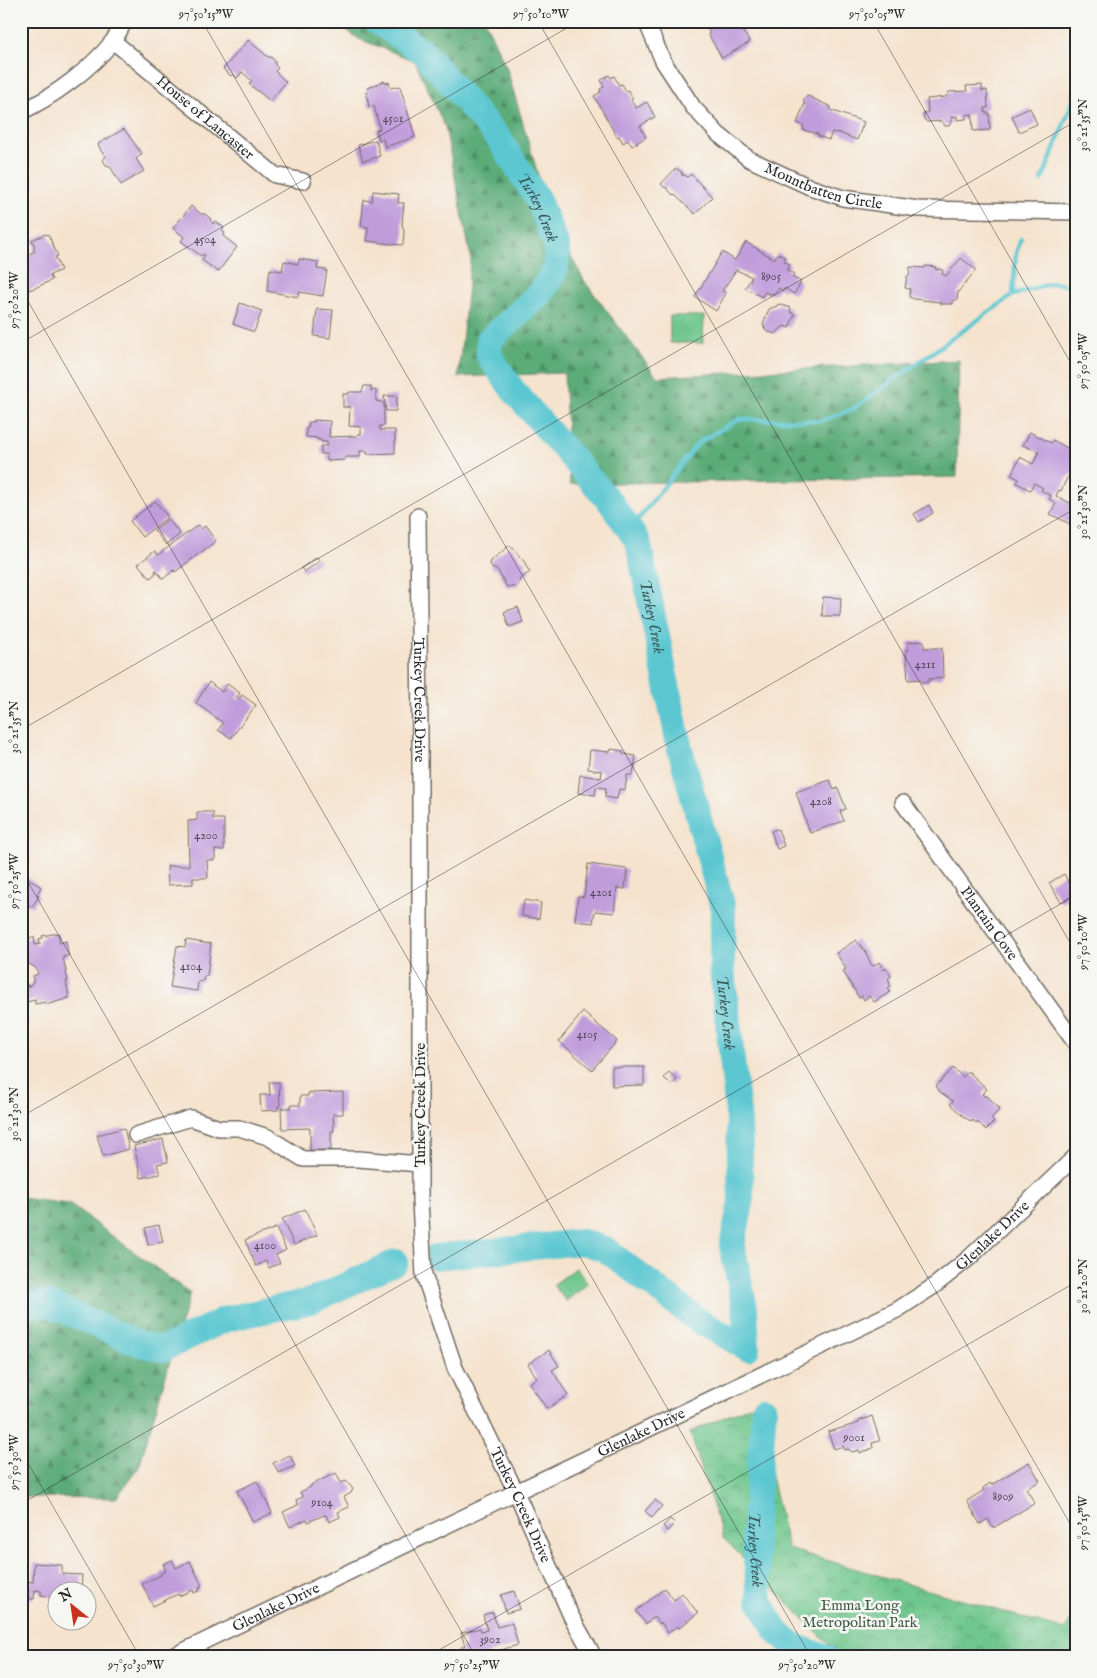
<svg xmlns="http://www.w3.org/2000/svg" width="1097" height="1678" viewBox="0 0 1097 1678" font-family="'IM FELL English',serif">
	<style>
		.green { fill: #70c78d; stroke: #4e795c }
		.forest { fill: url(#forest-firs); stroke: #446c52 }
		.park { fill: url(#park-crowns); stroke: #4e795c }
		.lines { fill: none; stroke-linecap: round; stroke-linejoin: round }
		.stream { stroke: #5bc7d1; stroke-width: 4.5 }
		.river { stroke: #5bc7d1; stroke-width: 26 }
		.building { fill: #c19cdb }
		.minor-casing { stroke: #726b64; stroke-width: 18 }
		.minor { stroke: #fff; stroke-width: 15 }
		.ticks { fill: none; stroke: #2b2b2b; stroke-width: 1; stroke-opacity: 0.45 }
		.labels { text-anchor: middle; stroke-width: 5; stroke-linejoin: round; paint-order: stroke }
		.number-label { font-size: 12px; fill: #504757 }
		.street-label { font-size: 15px; fill: #2b2b2b; stroke: #f6f6f2 }
		.park-label { font-size: 15px; fill: #405a48; stroke: #f6f6f2 }
		.water-label { font-size: 16px; font-style: italic; fill: #395a5d; stroke: #f6f6f2 }
		.neatline { fill: none; stroke: #2b2b2b; stroke-width: 2 }
		.ticks-label { font-size: 12px; text-anchor: middle; fill: #2b2b2b }
	</style>
	<defs>
		<pattern id="forest-firs" width="22" height="20" patternUnits="userSpaceOnUse" patternTransform="scale(1.25)"><rect width="22" height="20" fill="#5cac78"/><path d="M5 1l3.5 6h-7zM16 11l3.5 6h-7z" fill="#4c8c63"/></pattern>
		<pattern id="park-crowns" width="20" height="18" patternUnits="userSpaceOnUse" patternTransform="scale(1.25)"><rect width="20" height="18" fill="#70c78d"/><path d="M2 6a3 3 0 1 1 6 0M12 15a3 3 0 1 1 6 0" fill="none" stroke="#5ca273"/></pattern>
	</defs>
	<rect width="100%" height="100%" fill="#f6f6f2"/>
	<filter id="ink" filterUnits="userSpaceOnUse"><feTurbulence type="fractalNoise" baseFrequency=".02" numOctaves="2"/><feDisplacementMap in="SourceGraphic" scale="10" xChannelSelector="R" yChannelSelector="G"/><feConvolveMatrix kernelMatrix="1 2 1 2 8 2 1 2 1" color-interpolation-filters="sRGB"/></filter>
	<filter id="wash" filterUnits="userSpaceOnUse"><feTurbulence type="fractalNoise" baseFrequency=".0096" numOctaves="4" result="noise"/><feDisplacementMap in="SourceGraphic" scale="20" xChannelSelector="R" yChannelSelector="G"/><feGaussianBlur stdDeviation="1.12" result="paint"/><feColorMatrix in="noise" values="0 0 0 0 0 0 0 0 0 0 0 0 0 0 0 0 0 1.4 0 .05"/><feComposite in="paint" operator="in"/></filter>
	<g filter="url(#wash)">
		<rect width="100%" height="100%" fill="#f5e3ce"/>
		<path class="green" d="M670,316H704L703,343H670Z
			M576,1268L588,1284L566,1301L553,1285Z"/>
		<path class="forest" d="M334,21H485L507,69L552,222L585,282L657,377L959,360L957,477L570,484L564,373L458,377L471,258L445,127L415,61L359,39Z
			M21,1198L69,1204L190,1293L139,1467L116,1498L21,1497Z"/>
		<path class="park" d="M754,1404L788,1549L1065,1630L1076,1610V1657H842L723,1538L690,1432Z"/>
		<g class="lines">
			<path class="stream" d="M1042,180L1076,93
				M1013,295L1016,253L1021,239
				M630,530L698,443L739,419L821,421L853,409L1013,295L1053,283L1076,287"/>
			<g class="river">
				<path id="s1" d="M377,21L424,53L499,139L537,198L557,247L556,268L541,293L489,340V356L513,390L611,503L638,542L679,745L723,908L722,969L739,1122L741,1203L732,1246L745,1309L747,1348"/>
				<path d="M435,1257L582,1242L605,1249L699,1321L747,1348"/>
				<path d="M21,1306L47,1303L140,1344L163,1349L226,1319L311,1301L396,1262"/>
				<path id="s2" d="M764,1409L754,1535L760,1601L777,1632L794,1646L825,1657"/>
			</g>
		</g>
		<g id="blocks">
			<path class="building" d="M702,21H741L742,22L738,24L750,42L722,58L708,34L710,33Z
				M248,40L268,57H271L275,61V65L278,68L275,71L286,82L270,101L249,84L252,81L242,72L237,78L233,74L231,76L223,69Z
				M609,75L611,78L614,76L619,85L622,84L626,91L628,90L633,98L631,100L636,108L647,102L655,117L640,126L646,137L632,146L628,140L623,143L619,136L617,137L594,96L601,92L600,89L604,87L601,80Z
				M384,81L385,83L389,82L391,88L400,86L415,137L385,147L383,139L379,140L376,130L380,129L374,106L369,107L366,92H368L367,88Z
				M982,85V91L987,90L988,108H985V113H989L990,130L973,131L972,114L966,115V119L957,120V116L951,117L952,122L949,126H945L942,121L927,122L924,119L923,114L928,112L927,99L946,97L949,92L967,91L966,86Z
				M808,96L831,107L830,110L864,122L857,140L837,132L836,133L832,132L829,140L818,136V134L803,130L804,126L797,123L805,103L803,102L804,98Z
				M1030,108L1037,124L1019,132L1012,116Z
				M124,129L142,154L136,159L144,171L121,185L110,166L106,165L103,160L106,156L101,151L98,144Z
				M376,140L380,156L363,161L358,145Z
				M676,168L683,173L681,174L683,176L684,174L687,177L691,174L712,197L695,214L674,194L673,195L666,187L665,188L661,184Z
				M373,191L399,194L398,203H404L402,224L404,231L403,244L401,245L367,241L368,227L361,226L364,200L372,201Z
				M191,206L201,214H205L211,219L210,220L213,224L215,221L224,228L222,231L225,233L223,236L237,247L218,272L202,260L205,255L203,254L201,256L181,241L184,237L173,228Z
				M45,234L46,235L48,234L58,256L55,257L61,270L50,275L52,280L37,287L29,290L28,286L21,289V253L23,257L35,251L33,249L35,247L32,240Z
				M746,242L774,259L778,253L786,258L784,261L790,264L787,270L794,274L792,277L801,282L794,294L785,288L783,291L779,288L775,293L769,294L765,292L762,297L745,288L752,277L736,270L722,291L726,293L716,311L695,297L722,252L735,260Z
				M961,258L976,270L958,292L957,300H953V304H941L940,302L914,299L909,297L910,289L905,288L907,276H909L910,267L925,268V266L936,267L935,269L943,270L942,274L946,276Z
				M299,259L318,262L317,269L327,270L323,296L299,292L298,297L267,291L270,269L282,271L284,261L298,264Z
				M240,303L262,311L254,332L233,324Z
				M778,304L791,308L790,312L795,314L789,328L784,326L775,334L766,331L763,324L769,309L777,306Z
				M317,309L333,310L330,338L314,336Z
				M364,386H371V391L376,390V401L382,402L384,404V426H380V430H395V453L367,454V451H360V457H345V460L327,461V454H321V446H327V442H322V441L317,439V438L306,437V428H308L309,422H314V420L330,421L329,437L357,436L358,434H361V427L349,426L350,407H343V394H349V392H362Z
				M384,396H397L396,411H386Z
				M1030,432L1051,443L1053,440L1071,450L1076,441V461L1073,473L1067,478L1061,491L1059,490L1056,496L1076,506V518L1072,525L1050,514L1056,503L1049,499L1051,496L1041,490L1043,488L1034,483L1030,490L1017,483L1019,479L1011,475L1020,457L1033,464L1039,452L1023,445Z
				M155,501L168,517L142,537L130,521Z
				M929,505L933,513L919,522L914,514Z
				M168,519L180,534L166,545L154,530Z
				M198,525L201,529L205,526L216,541L175,572L174,570L163,579L156,570L155,571L156,573L150,578L138,564L155,551L158,555Z
				M510,545L526,564L525,565L530,572L520,579L519,583L515,587H507L497,569H493L490,564L491,561Z
				M317,557L320,561L304,572L301,568Z
				M823,597L841,598L840,616H822Z
				M518,607L523,622L509,627L504,612Z
				M924,641V648H942L943,678L929,679V682H921V679L908,680L906,650H908V642Z
				M209,682L222,692L227,684L240,693L236,698L238,700L242,695L256,705L231,738L218,730L223,723L196,703Z
				M611,749L623,751V754L636,756L633,775H627L625,790L619,789L617,799L605,797L606,788L596,787L595,795L578,793L580,775L601,778L602,771L588,769L590,750L610,752Z
				M830,780L834,790L838,788L846,809L840,811L844,821L810,833L796,792Z
				M197,812H213V819H224V850H215V860H207L208,878H193V884L168,885L167,866H189L188,821L197,820Z
				M778,829L784,846L777,849L771,831Z
				M588,864L627,869L625,889L617,888L614,913L595,911L593,923L575,921L578,896L584,897Z
				M21,866L26,869L22,876L27,880L28,878L41,887L37,894L39,896L32,907L24,903L21,908Z
				M1064,874L1076,894L1061,902L1049,883Z
				M524,900L541,903L539,919L522,916Z
				M58,933L60,943L66,941L68,953L69,955L63,957L68,981H66L69,998L46,1005V1002L35,1004V1000L26,1002L25,998L21,999V986L28,985V988L33,982V976L38,974L36,968L21,959V940L34,937L35,945L40,944L39,939L43,938L42,936Z
				M186,940L211,944L207,976H204L203,981L198,982L197,991L170,987L177,946L185,947Z
				M856,940L865,951L871,964L873,966L879,962L884,970L886,968L891,976L888,979L890,982L889,983L891,986L888,988L890,992L874,1002L869,996L864,1000L862,996L859,998L843,971L846,969L836,953Z
				M583,1012L617,1041L592,1070L559,1041Z
				M612,1067H644V1085L612,1086Z
				M953,1068L963,1077L968,1071L987,1089L982,1094L985,1097L986,1095L1000,1109L991,1119L994,1122L986,1130L978,1122L977,1124L973,1120L972,1122L964,1117L950,1104L953,1101L940,1092L936,1086Z
				M669,1072L677,1079L672,1085L664,1078Z
				M269,1082H279L280,1106H278V1110L261,1111L260,1095H270Z
				M343,1092V1114H333L334,1131H331V1150H310V1128L282,1129L281,1108H291V1105H300V1096H308V1093Z
				M124,1128L129,1149L103,1156L97,1135Z
				M163,1139L168,1162L157,1164L160,1174L141,1178L134,1146Z
				M305,1209L317,1235L294,1245L282,1219Z
				M159,1225L163,1242L148,1245L145,1228Z
				M276,1228L286,1250L276,1255L280,1263L269,1268L266,1261L256,1266L245,1240Z
				M549,1350L559,1366L552,1370L568,1395L547,1409L529,1383L537,1378L528,1364Z
				M872,1416L880,1441L872,1443L873,1448L860,1453L859,1450L852,1452L848,1449L845,1450L843,1446L834,1449L828,1432L859,1423V1421Z
				M290,1455L295,1466L279,1473L273,1463Z
				M1029,1462L1040,1481L1026,1489L1035,1503L993,1528L988,1519L980,1524L967,1501L984,1490L983,1488L990,1483L991,1485Z
				M336,1473L341,1483L346,1481L353,1489L351,1493L344,1497L349,1507L338,1512L340,1517L329,1522L326,1515H324L308,1522L307,1519L290,1527L283,1512L298,1505L296,1500L303,1497L300,1492L311,1487V1485Z
				M257,1481L272,1513L253,1522L237,1491Z
				M655,1500L662,1506L652,1518L645,1511Z
				M670,1519L675,1523L667,1531L663,1526Z
				M172,1560L176,1568L190,1561L202,1586L199,1587L200,1590L194,1593L193,1590L179,1596L178,1594L153,1606L142,1584L161,1575V1573L166,1571L163,1564Z
				M34,1563L62,1565V1574L82,1575L81,1590H58V1601H55V1598L41,1595V1591L35,1590L34,1599L21,1598V1581L33,1582Z
				M665,1588L674,1600L682,1593L698,1613L679,1628L677,1626L668,1633L661,1622L660,1624L654,1617L646,1624L636,1611Z
				M514,1591L520,1609L506,1613L501,1595Z
				M493,1612L497,1627L512,1623L518,1645L487,1654L488,1657H464L461,1647L465,1646L461,1633L480,1628L481,1631L487,1630L483,1615Z"/>
		</g>
	</g>
	<g filter="url(#ink)">
		<use href="#blocks" fill-opacity="0" stroke="#726b64" stroke-width="1"/>
		<g class="lines">
			<g class="minor-casing">
				<g id="minor">
					<path id="s3" d="M646,21L663,61L693,107L718,134L749,159L810,187L843,198L918,209L1076,212"/>
					<path id="s4" d="M113,41L275,175L303,181"/>
					<path d="M21,112C53,97 91,69 113,41C117,35 121,28 125,21"/>
					<path id="s5" d="M418,516L420,739V1201L424,1275L455,1368L516,1492L571,1616L594,1657"/>
					<path id="s6" d="M903,803L1076,1044"/>
					<path d="M136,1135L191,1118L219,1128H239L268,1137L303,1159H358L420,1164"/>
					<path id="s7" d="M171,1657L897,1310L934,1286L969,1258L1076,1156"/>
				</g>
			</g>
			<use href="#minor" class="minor"/>
		</g>
	</g>
	<path class="ticks" d="M202,21L1076,1534M538,21L1076,953M873,21L1076,372M21,289L811,1657M21,343L579,21M21,730L1076,121M21,870L476,1657M21,1117L1076,508M21,1451L140,1657M21,1504L1076,895M427,1657L1076,1282"/>
	<g class="labels">
		<g class="number-label">
			<text x="393" y="122">4501</text>
			<text x="205" y="243">4504</text>
			<text x="771" y="280">8905</text>
			<text x="925" y="668">4211</text>
			<text x="821" y="805">4208</text>
			<text x="206" y="839">4200</text>
			<text x="601" y="896">4201</text>
			<text x="191" y="970">4104</text>
			<text x="587" y="1038">4105</text>
			<text x="265" y="1249">4100</text>
			<text x="854" y="1441">9001</text>
			<text x="1003" y="1500">8909</text>
			<text x="322" y="1506">9104</text>
			<text x="490" y="1643">3902</text>
		</g>
		<g class="street-label">
			<text dy="5" stroke="none"><textPath href="#s4" startOffset="120">House of Lancaster</textPath></text>
			<text dy="5" stroke="none"><textPath href="#s3" startOffset="255">Mountbatten Circle</textPath></text>
			<text dy="5" stroke="none"><textPath href="#s5" startOffset="184">Turkey Creek Drive</textPath></text>
			<text dy="5" stroke="none"><textPath href="#s6" startOffset="148">Plantain Cove</textPath></text>
			<text transform="translate(420 1105) rotate(-90)" y="5">Turkey Creek Drive</text>
			<text dy="5" stroke="none"><textPath href="#s7" startOffset="926">Glenlake Drive</textPath></text>
			<text dy="5" stroke="none"><textPath href="#s7" startOffset="521">Glenlake Drive</textPath></text>
			<text dy="5" stroke="none"><textPath href="#s5" startOffset="1009">Turkey Creek Drive</textPath></text>
			<text dy="5" stroke="none"><textPath href="#s7" startOffset="116">Glenlake Drive</textPath></text>
		</g>
		<g class="park-label">
			<text x="860" y="1610">Emma Long<tspan x="860" dy="17">Metropolitan Park</tspan></text>
		</g>
		<g class="water-label">
			<text dy="6" stroke="none"><textPath href="#s1" startOffset="250">Turkey Creek</textPath></text>
			<text dy="6" stroke="none"><textPath href="#s1" startOffset="745">Turkey Creek</textPath></text>
			<text dy="6" stroke="none"><textPath href="#s1" startOffset="1150">Turkey Creek</textPath></text>
			<text dy="6" stroke="none"><textPath href="#s2" startOffset="141">Turkey Creek</textPath></text>
		</g>
	</g>
	<rect width="1097" height="1678" fill="none" stroke="#f6f6f2" stroke-width="55"/>
	<g transform="translate(72 1606) rotate(330)"><circle r="24" fill="#f6f6f2" stroke="#a5a5a2"/>
	<path d="M0-4L9 19L0 12L-9 19Z" fill="#c8321e"/>
	<text y="-8" font-size="14" font-weight="bold" text-anchor="middle" fill="#2b2b2b">N</text>
	</g>
	<rect x="28" y="28" width="1042" height="1622" class="neatline"/>
	<g class="ticks-label">
		<text x="206" y="18">97°50'15"W</text>
		<text x="541" y="18">97°50'10"W</text>
		<text x="877" y="18">97°50'05"W</text>
		<text transform="translate(1083 125) rotate(-90)" y="4">30°21'35"N</text>
		<text transform="translate(14 300) rotate(-90)" y="4">97°50'20"W</text>
		<text transform="translate(1083 361) rotate(-90)" y="4">97°50'05"W</text>
		<text transform="translate(1083 512) rotate(-90)" y="4">30°21'30"N</text>
		<text transform="translate(14 727) rotate(-90)" y="4">30°21'35"N</text>
		<text transform="translate(14 881) rotate(-90)" y="4">97°50'25"W</text>
		<text transform="translate(1083 942) rotate(-90)" y="4">97°50'10"W</text>
		<text transform="translate(14 1114) rotate(-90)" y="4">30°21'30"N</text>
		<text transform="translate(1083 1286) rotate(-90)" y="4">30°21'20"N</text>
		<text transform="translate(14 1462) rotate(-90)" y="4">97°50'30"W</text>
		<text transform="translate(1083 1523) rotate(-90)" y="4">97°50'15"W</text>
		<text x="136" y="1669">97°50'30"W</text>
		<text x="472" y="1669">97°50'25"W</text>
		<text x="807" y="1669">97°50'20"W</text>
	</g>
</svg>
